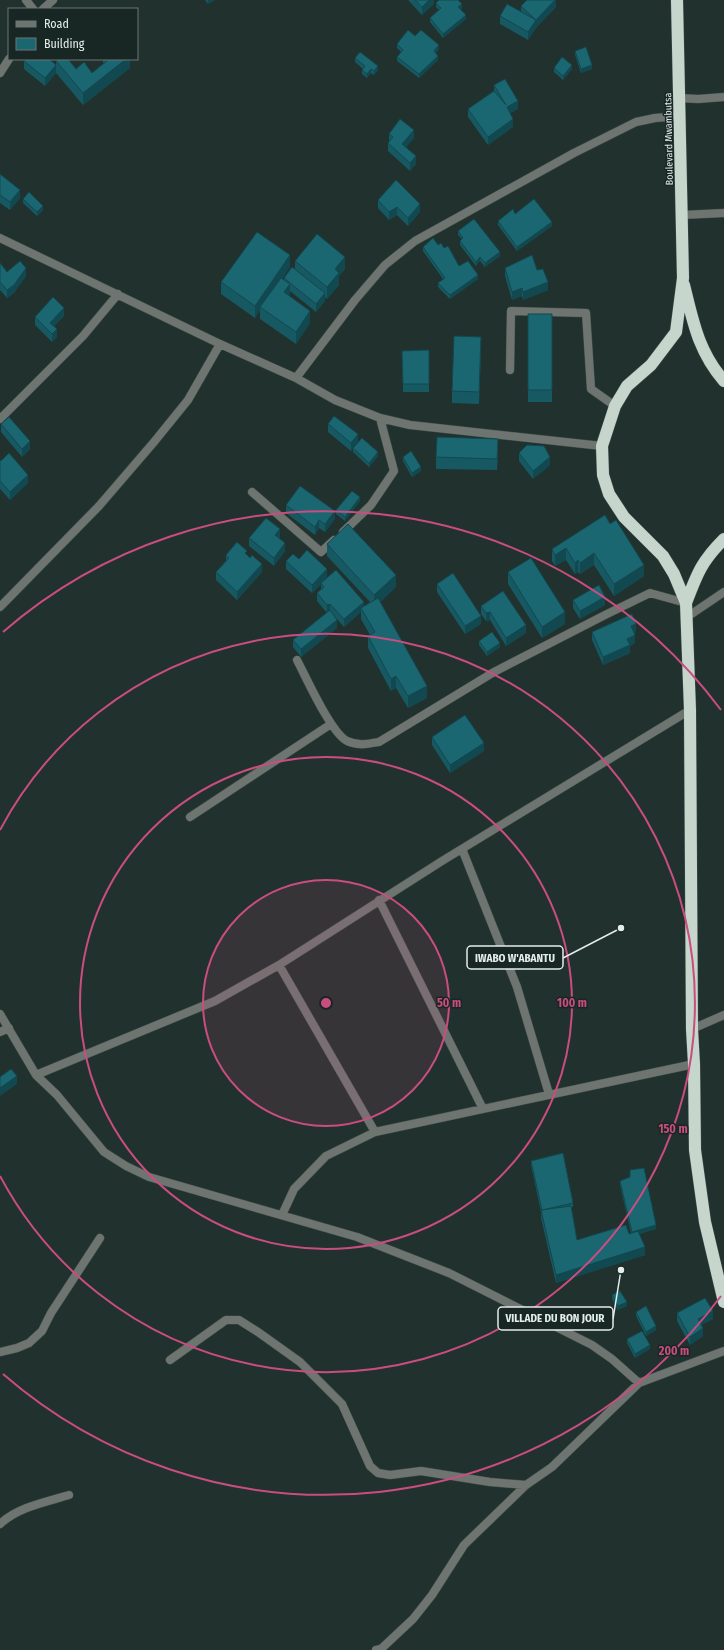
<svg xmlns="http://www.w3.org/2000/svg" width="724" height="1650" viewBox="0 0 724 1650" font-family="'Fira Sans Condensed',sans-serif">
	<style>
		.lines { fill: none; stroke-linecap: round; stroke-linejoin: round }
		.street-casing { stroke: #404f4c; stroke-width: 9 }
		.highway-casing { stroke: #404f4c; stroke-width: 13 }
		.street { stroke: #6e7470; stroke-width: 8 }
		.highway { stroke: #c7d6cc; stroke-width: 12 }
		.wall { fill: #165962 }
		.shaded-wall { fill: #124850 }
		.building { fill: #1a6772; stroke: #124850 }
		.ring { fill: none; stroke: #ca4d7f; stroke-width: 2 }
		.labels { text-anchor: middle; stroke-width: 3; stroke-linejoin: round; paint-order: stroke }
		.street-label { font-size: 10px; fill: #e4edeb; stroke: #182724 }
		.centre { fill: #ca4d7f; stroke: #182724; stroke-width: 2 }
		.ring-label { font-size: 12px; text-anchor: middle; font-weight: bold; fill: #ca4d7f; stroke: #182724; stroke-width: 3; stroke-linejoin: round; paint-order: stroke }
		.leader { fill: none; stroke: #e4edeb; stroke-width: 1.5 }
		.callout-dot { fill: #e4edeb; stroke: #182724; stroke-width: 1.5 }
		.callout { fill: #182724; stroke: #e4edeb; stroke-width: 1.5 }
		.callout-label { font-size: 11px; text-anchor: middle; font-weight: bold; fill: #e4edeb }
	</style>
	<rect width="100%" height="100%" fill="#21312e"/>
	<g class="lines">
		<g class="street-casing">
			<path id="street" d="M26,0L33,9
				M43,9L53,0
				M0,73L9,59
				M679,98L698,99L724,97
				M682,215L724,213
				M0,238L220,344L296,378L335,400L380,418L410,425L602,446
				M510,370L511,311L586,313L591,389L615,406
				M296,378L355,300L385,265L415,241L574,153L636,122L655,118L680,116
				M0,419L83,336L118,294
				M252,492L321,552L334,540
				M343,532L371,505L394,471L380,418
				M0,607L99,506L154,442L188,400L220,344
				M687,617L724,592
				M297,660C306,677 331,733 347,741C358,746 368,744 379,742L494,672L605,615L650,593L686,603
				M190,817L331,724
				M462,849L517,987L549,1094
				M379,900L483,1109
				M279,965L375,1132
				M0,1014L36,1075L57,1095L104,1152L126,1166L149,1177L357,1237L449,1273L592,1345L612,1359L639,1383L724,1351
				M692,1029L724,1015
				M0,1032L9,1028
				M36,1075L215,1001L279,965L442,861L690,710
				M282,1215L294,1189L326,1156L375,1132L694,1064
				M0,1352L17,1348L29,1343L42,1331L51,1313L100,1238
				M170,1360L226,1320H239L258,1332L300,1362L342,1404L370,1466L378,1473L390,1475L421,1471L490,1482L526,1485
				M0,1524C18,1507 46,1502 69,1495
				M376,1650L381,1649L413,1619L432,1595L464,1545L526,1485L552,1467L639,1383"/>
		</g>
		<g class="highway-casing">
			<path id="highway" d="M677,0L683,278L676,332L651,365L627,386L615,406L602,446L603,475L609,494L624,517L663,556L674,574L686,603L690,710L692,1029L694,1064L695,1150L705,1222L724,1302
				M684,285C693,321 698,351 724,381
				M686,603C697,574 701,562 724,539"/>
		</g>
		<use href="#street" class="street"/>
		<use href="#highway" class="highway"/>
	</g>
	<path class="wall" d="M205,0H215L208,4Z
		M408,0H434V4L422,15Z
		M556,0V7L536,28L528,40L500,24V16L521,12V6Z
		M436,3L462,8L461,9L466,19L443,38L430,22V18L439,10L436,7Z
		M415,36L439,49L436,53L438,60L419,78L397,61V57L401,52L397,48V44Z
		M575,51L592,69L581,73L575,55Z
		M355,58L378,70L374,75L371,73L367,78L362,74V70L363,69L355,62Z
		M103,59H130V68L83,105L56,73L45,86L24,69V61L56,65V61L76,69L92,73L103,64Z
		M554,68L572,69L563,80L554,72Z
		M494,85L518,109L510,113L513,127L488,145L468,117V109L494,92Z
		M389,134L414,138L406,147L416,164L410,171L388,151V143L389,141Z
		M0,174L20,198L10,210L0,203Z
		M23,199L43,210L37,216L23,203Z
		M378,200L420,212L408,226L397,215L389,220L378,208Z
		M515,214L552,226L517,251L498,225V221Z
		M458,231L500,256L485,267L480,261L476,266L460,245V241L462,239L458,235Z
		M438,245L444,248L459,266L478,279L450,299L438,287V283L443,279L423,251V247Z
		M295,261L345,269L339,276V285L327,299L325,297V301L316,312L290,291V296L310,323L296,344L260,319V310L255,318L221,294V282L290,267L282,279L284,280V278L295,270Z
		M0,263L7,272L26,276L14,293L7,298L0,290Z
		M505,268L548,290L523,300L522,296L512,300L505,276Z
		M528,314H552V402H528Z
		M64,316L54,326L57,337L52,342L35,325V317Z
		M481,349L479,404L452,403V391Z
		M429,350V392H403L402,351Z
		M1,424L30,449L22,457L1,432Z
		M328,424L358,442L351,451L328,432Z
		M353,448L378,456L369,467L353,452Z
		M498,450L497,470L436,469V457Z
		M519,453L550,465L533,479L519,461Z
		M403,457L421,471L412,477L403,461Z
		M0,460L28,483L10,500L0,489Z
		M360,501L345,521L336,514V510Z
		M286,505L335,519L325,532L319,528L315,535L286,513Z
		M605,515L644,576L614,596L594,565L580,574L578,572L575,574L566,560L555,566L552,561V549Z
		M280,537L279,538L285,551L274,566L249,546V538Z
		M327,544L396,587L380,602L427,698L408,708L396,688L391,691L368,648V636L370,635L361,619V612L344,627L334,616L337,628L301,657L293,647V640L327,612V613L317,601V593L321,589V584L312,593L286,569V561L299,559L327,577L325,579L364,606L370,602L327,556Z
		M226,555H247L262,572L237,600L216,580V572L226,561Z
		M508,572L565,624L542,638L508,584Z
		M437,584L481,624L465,634L437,592Z
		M573,600L605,605L580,619L573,608Z
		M481,606L526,633L506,646L490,620L486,621L481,614Z
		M592,632H636L634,633L635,643L630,646V653L603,665L592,640Z
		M479,641L500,647L487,656L479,645Z
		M432,737L484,751L450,773L432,745Z
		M531,1161L573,1203V1207L571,1208L577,1240L631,1233L620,1185V1181L656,1229L639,1234L645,1255L556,1283L541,1218V1212L531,1165Z
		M612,1295L627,1306L618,1310L612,1299Z
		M636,1312L656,1330L646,1336L636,1316Z
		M677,1313L713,1319L701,1325L703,1336L690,1345L677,1321Z
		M627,1339L650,1349L635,1358L627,1343Z"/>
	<path class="shaded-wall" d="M208,0H215L208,4Z
		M429,0H434V4L422,15V7Z
		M555,0H556V7L536,28L528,40V32L536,20Z
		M462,4V8L458,11V7Z
		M466,15V19L443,38V34Z
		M439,45V49L434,55V51Z
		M438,56V60L419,78V74Z
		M126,59H130V68L83,105V93Z
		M56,65V73L45,86V78Z
		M572,65V69L563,80V76Z
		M592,65V69L581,73V69Z
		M378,66V70L374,75V71Z
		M371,69V73L367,78V74Z
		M518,101V109L507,115V107Z
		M513,119V127L488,145V137Z
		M414,130V138L402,152V144Z
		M416,156V164L410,171V163Z
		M20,190V198L10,210V202Z
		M420,204V212L408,226V218Z
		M43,206V210L37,216V212Z
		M397,207V215L389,220V212Z
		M552,222V226L517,251V247Z
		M500,252V256L485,267V263Z
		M290,255V267L261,308L260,307V310L255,318V306Z
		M345,257V269L339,276V285L327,299V287L335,269Z
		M480,257V261L476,266V262Z
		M26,268V276L14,293L7,298V290Z
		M478,275V279L450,299V295Z
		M548,282V290L523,300V292Z
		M290,284V296L284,304V292Z
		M522,288V296L512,300V292Z
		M325,293V301L316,312V304Z
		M64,308V316L50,331V323Z
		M310,311V323L296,344V332Z
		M57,329V337L52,342V334Z
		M481,337V349L479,404V392Z
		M358,434V442L351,451V443Z
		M30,441V449L22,457V449Z
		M378,452V456L369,467V463Z
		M550,457V465L533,479V471Z
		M421,467V471L412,477V473Z
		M28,475V483L10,500V492Z
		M360,497V501L345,521V517Z
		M335,511V519L325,532V524Z
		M319,520V528L315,535V527Z
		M280,529V537L275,543V535Z
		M285,543V551L274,566V558Z
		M566,548V560L555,566V555Z
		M594,553V565L580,574V563Z
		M578,560V572L575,574V563Z
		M262,564V572L237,600V592Z
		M644,565V576L614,596V584Z
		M327,569V577L312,593V585Z
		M396,575V587L374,607V595Z
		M605,597V605L580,619V611Z
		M364,602V610L361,608V612L344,627V619Z
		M330,604V612L327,613V605Z
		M490,612V620L486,621V613Z
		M565,612V624L542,638V627Z
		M481,616V624L465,634V626Z
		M337,620V628L301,657V649Z
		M636,624V632L631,634V626Z
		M526,625V633L506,646V638Z
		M635,635V643L630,646V653L603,665V657L627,639Z
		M500,643V647L487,656V652Z
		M396,676V688L391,691V679Z
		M427,686V698L408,708V696Z
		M484,743V751L450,773V765Z
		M17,1076V1084L0,1096V1088Z
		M656,1225V1229L632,1236V1232Z
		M645,1247V1255L556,1283V1275Z
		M627,1302V1306L618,1310V1306Z
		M713,1311V1319L698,1327V1319Z
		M656,1326V1330L646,1336V1332Z
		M703,1328V1336L690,1345V1337Z
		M650,1345V1349L635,1358V1354Z"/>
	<path class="building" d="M415,0H429L422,7Z
		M439,0H458L462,4L458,7L466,15L443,34L430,18L441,8L436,3Z
		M527,0H555L536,20L521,6Z
		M507,4L536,20L528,32L500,16Z
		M408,30L415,36L421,30L439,45L434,51L438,56L419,74L397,57L403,50L397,44Z
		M586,47L592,65L581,69L575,51Z
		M360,52L378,66L374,71L371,69L367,74L362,70L365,66L355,58Z
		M562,57L572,65L563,76L554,68Z
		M26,59H49L56,65L45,78L24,61Z
		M59,59H68L76,69L84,62L92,73L108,60L107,59H126L83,93L56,61Z
		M505,79L518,101L507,107L513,119L488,137L468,109L494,91L506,105L494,85Z
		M400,119L414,130L402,144L416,156L410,163L388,143L393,137L389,134Z
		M0,174L20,190L10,202L0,195Z
		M396,180L420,204L408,218L397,207L389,212L378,200Z
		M29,192L43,206L37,212L23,199Z
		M534,199L552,222L517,247L498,221L513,209L515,214Z
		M474,219L500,252L485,263L480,257L476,262L460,241L463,238L458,231Z
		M257,232L290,255L255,306L221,282Z
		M317,234L345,257L335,269L339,273L327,287L295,261Z
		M433,238L438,245L441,243L444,248L448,246L459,266L468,261L478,275L450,295L438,283L445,278L423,247Z
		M532,255L537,270L543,269L548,282L523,292L522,288L512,292L505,268Z
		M20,261L26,268L14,285L7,290L0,282V263L7,272Z
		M292,267L325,293L316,304L284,278Z
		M281,278L290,284L284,292L310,311L296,332L260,307Z
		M53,297L64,308L50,323L57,329L52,334L35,317Z
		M528,314H552V390H528Z
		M454,336L481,337L479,392L452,391Z
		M429,350V384H403L402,351Z
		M334,416L358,434L351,443L328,424Z
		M9,417L30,441L22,449L1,424Z
		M437,437L498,439L497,459L436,457Z
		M362,438L378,452L369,463L353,448Z
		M527,445L544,446L550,457L533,471L519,453Z
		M411,451L421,467L412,473L403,457Z
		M9,453L28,475L10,492L0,481V460L1,461Z
		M300,486L335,511L325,524L319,520L315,527L286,505Z
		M352,491L360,497L345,517L336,510Z
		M605,515L610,524L616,520L644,565L614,584L594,553L580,563L578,560L575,563L566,548L555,555L552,549Z
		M266,518L280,529L275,535L285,543L274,558L249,538Z
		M348,524L396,575L374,595L327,544Z
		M237,542L247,551L245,553L250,558L252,555L262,564L237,592L216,572L229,558L226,555Z
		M307,550L327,569L312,585L286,561L293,554L299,559Z
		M531,558L565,612L542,627L508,572Z
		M336,570L364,602L344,619L330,604L327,605L317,593L324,587L321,583Z
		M453,573L481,616L465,626L437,584Z
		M599,585L605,597L580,611L573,600Z
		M503,591L526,625L506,638L490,612L486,613L481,606Z
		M378,598L427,686L408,696L396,676L391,679L368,636L375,632L361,608Z
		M330,610L337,620L301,649L293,640Z
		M632,614L636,624L631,626L635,635L627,639L630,645L603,657L592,632Z
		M492,632L500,643L487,652L479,641Z
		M465,715L484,743L450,765L432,737Z
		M11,1069L17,1076L0,1088V1077Z
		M563,1153L573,1203L542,1210L531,1161Z
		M644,1168L656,1225L632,1232L620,1181L630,1177V1170Z
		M571,1206L577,1240L626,1225L629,1234L638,1231L645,1247L556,1275L541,1210Z
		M620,1291L627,1302L618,1306L612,1295Z
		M705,1298L713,1311L698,1319L703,1328L690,1337L677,1313Z
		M646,1306L656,1326L646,1332L636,1312Z
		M642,1331L650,1345L635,1354L627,1339Z"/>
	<circle cx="326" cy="1003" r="123" fill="#ca4d7f" fill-opacity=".12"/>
	<g class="ring">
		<circle cx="326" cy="1003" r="123"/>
		<circle cx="326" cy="1003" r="246"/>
		<path d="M0 830A369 369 0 1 1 0 1176"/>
		<path d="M721 1296A492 492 0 0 1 3 1374M3 632A492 492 0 0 1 721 710"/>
	</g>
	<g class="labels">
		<g class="street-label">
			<text transform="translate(668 139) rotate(-91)" y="4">Boulevard Mwambutsa</text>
		</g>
	</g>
	<circle cx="326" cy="1003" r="6" class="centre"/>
	<g class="ring-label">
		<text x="449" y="1007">50 m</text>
		<text x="572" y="1007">100 m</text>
		<text x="673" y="1133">150 m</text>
		<text x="674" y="1355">200 m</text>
	</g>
	<path class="leader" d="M621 928L563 958M621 1270L613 1319"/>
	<g class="callout-dot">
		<circle cx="621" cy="928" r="4"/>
		<circle cx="621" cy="1270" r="4"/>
	</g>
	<g class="callout">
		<rect x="467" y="946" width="96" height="23" rx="4"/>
		<rect x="498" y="1307" width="115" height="23" rx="4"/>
	</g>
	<g class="callout-label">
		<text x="515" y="962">IWABO W'ABANTU</text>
		<text x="555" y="1322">VILLADE DU BON JOUR</text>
	</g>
	<rect x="8" y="8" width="130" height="52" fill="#182724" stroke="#6a7674"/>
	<rect x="16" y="21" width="20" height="6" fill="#6e7470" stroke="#6a7674"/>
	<text x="44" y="28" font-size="12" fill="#e4edeb">Road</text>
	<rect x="16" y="38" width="20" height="12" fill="#1a6772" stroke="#6a7674"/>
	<text x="44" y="48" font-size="12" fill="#e4edeb">Building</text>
</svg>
